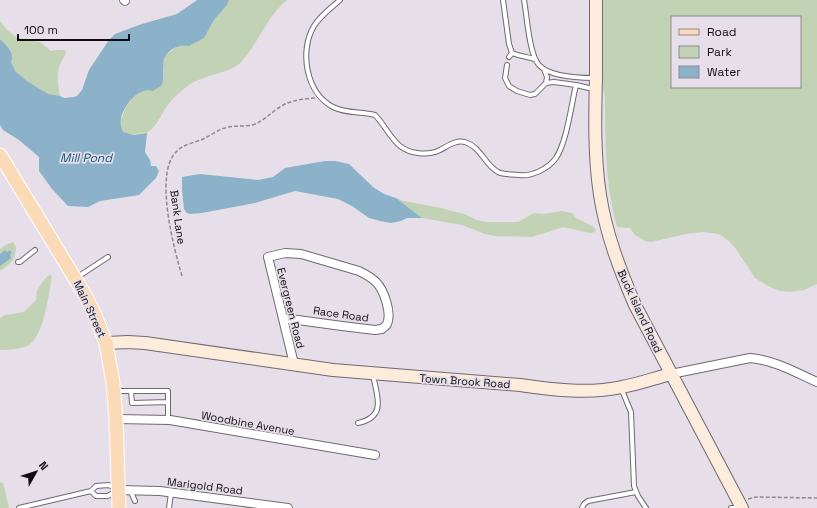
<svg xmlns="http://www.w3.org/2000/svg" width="817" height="508" viewBox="0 0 817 508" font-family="'Space Grotesk',sans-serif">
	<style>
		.green { fill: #c1d3b4; fill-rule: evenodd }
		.water { fill: #8bb2c9 }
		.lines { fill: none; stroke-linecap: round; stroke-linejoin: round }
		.lane-casing { stroke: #706972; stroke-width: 6 }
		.street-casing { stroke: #706972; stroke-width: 10 }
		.secondary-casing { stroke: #706972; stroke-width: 14 }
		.primary-casing { stroke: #fff; stroke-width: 15 }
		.path { stroke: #8f8991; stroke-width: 1.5; stroke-dasharray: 4 2; stroke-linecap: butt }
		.lane { stroke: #fff; stroke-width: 4 }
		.street { stroke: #fff; stroke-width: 8 }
		.secondary { stroke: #fdecdb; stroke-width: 12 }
		.primary { stroke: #fbdab8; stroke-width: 13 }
		.labels { text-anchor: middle; stroke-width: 3.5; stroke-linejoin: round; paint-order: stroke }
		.street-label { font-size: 11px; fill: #100d11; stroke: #e6dee8 }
		.water-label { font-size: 12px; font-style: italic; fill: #0e5777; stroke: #e6dee8 }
	</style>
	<rect width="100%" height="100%" fill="#e6dee8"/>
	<path class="green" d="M229,0H287C267,16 259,42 242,61C230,75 202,73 185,88C180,92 174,97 170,102C163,110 157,127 148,132C144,134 147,132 143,133C133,135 132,135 122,132L121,120L126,107L132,99L141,91L162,85L164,70V60L165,56L175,48L204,38L214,20L227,5Z
		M603,0H817V284L804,290L790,292L780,291L768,286L755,278L736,249L729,241L719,234L703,232L686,234L651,242L645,241L635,235L630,228L617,227C605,184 605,140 605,96L603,89L602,52ZM672,17H800V87H672Z
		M0,21L7,30L16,37L25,40L40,42L51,51L56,50H65L66,52C65,56 62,60 60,64C56,74 58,85 60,96L48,94L27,81L16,72L11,62V50L0,39Z
		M396,198L404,201L441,208L464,214L477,220L486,222H518L534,213L543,214L562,211L572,213L576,218L594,227L596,230L595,232L590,233L563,227L532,237L495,236L485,234L462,225L422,218Z
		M13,242L16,247C15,261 11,263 0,271V249L7,244Z
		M50,274L52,277C49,293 44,334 30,344C25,349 7,350 0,350V318L5,315L24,312L36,300L37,291L43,281Z
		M3,482L9,508H0V483Z"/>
	<path class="water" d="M197,0H229L227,5L214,20L204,38L189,46C180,44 168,49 164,59C163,64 164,78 162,85L153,91C139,86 123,106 121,119C120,123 122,128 123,132L134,135L147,133L145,152L150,160L151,166H156L159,171L156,178L139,195L100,201L88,207L68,206L52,189L39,171V157L19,140L3,130L0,125V39C7,46 15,52 11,62L16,72L27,81L48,94L60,96L64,98L74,97L77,96L82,90L89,70L109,40L115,34L142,24L177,14Z
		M325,161H335L349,164L373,187L384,194L396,198L422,218H407L401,221L391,223L380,221L369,218L352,206L338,199L295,191L255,203L202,213L190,214L187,213L184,209L182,190V177L200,174L258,180L273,177L285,168Z
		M5,250L7,252L10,250L12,253L10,255L11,258L0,266V254Z"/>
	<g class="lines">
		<g class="lane-casing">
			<path id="lane" d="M340,0C331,8 320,16 314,26C299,51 306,93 333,107C347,114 361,111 375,115C384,124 390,138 400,146C410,154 428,156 440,150C448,146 455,140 465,142C481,147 484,164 498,172C504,175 512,174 519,175C531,177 548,169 556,158C567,141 571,106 576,85L593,89
				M503,0L509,44L512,53
				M524,0C527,16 529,54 539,65C550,77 580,78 595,78
				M509,57L512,53C519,56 527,57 535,59
				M507,65L505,78L509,86L517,91L530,95L535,94L546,83L547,77L544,69
				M546,83L554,82L576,85
				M18,262H20L35,250
				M76,278L108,257
				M621,388L631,412L634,486L638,496L646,508
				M117,391H131L132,403L168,402
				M131,391H168V420
				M358,423C387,417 377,396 373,375
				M130,490L135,501
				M91,491L96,496H108L116,491
				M19,508L91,491L96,486L109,485L116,489
				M169,508L171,493
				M582,508L584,504L588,501L636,492
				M731,508H740"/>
		</g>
		<g class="street-casing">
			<path id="street" d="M124,0L125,1
				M283,318L342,326L375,330L382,329C384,327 386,326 387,324C392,313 384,290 376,282C371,277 365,274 359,271L301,254L285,253L268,257L294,364
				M671,374L750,358C774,360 795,372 817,382
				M116,419L170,420L375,455
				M118,490L160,491L288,508"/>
		</g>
		<g class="secondary-casing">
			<path id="secondary" d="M596,0C596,25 596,51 596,76C595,116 594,156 600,195C606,234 620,270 635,305L742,508
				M106,343L128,342L145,343L333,370L520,385C554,390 589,394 622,387C639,384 655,378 671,374"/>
		</g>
		<g class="primary-casing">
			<path id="primary" d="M0,155L85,295L94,313L106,343L113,383L116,419L119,508"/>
		</g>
		<path class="path" d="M182,276C174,249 154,174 176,152C183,144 194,143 203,139C210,136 217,130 225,128C233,125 243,127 252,125C263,122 270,113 280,107C290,100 303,99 315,98
			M748,499L756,497L817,498"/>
		<use href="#lane" class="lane"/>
		<use href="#street" class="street"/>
		<use href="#secondary" class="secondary"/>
		<use href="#primary" class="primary"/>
	</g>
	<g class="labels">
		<g class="street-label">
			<text transform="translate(178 217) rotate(82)" y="4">Bank Lane</text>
			<text transform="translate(291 308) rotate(76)" y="4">Evergreen Road</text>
			<text transform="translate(90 309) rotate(65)" y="4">Main Street</text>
			<text transform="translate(640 311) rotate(65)" y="4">Buck Island Road</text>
			<text transform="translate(341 314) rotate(8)" y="4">Race Road</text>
			<text transform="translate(465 381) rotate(4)" y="4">Town Brook Road</text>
			<text transform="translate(248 423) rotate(10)" y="4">Woodbine Avenue</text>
			<text transform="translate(205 486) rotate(7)" y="4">Marigold Road</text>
		</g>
		<g class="water-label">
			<text x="86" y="162">Mill Pond</text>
		</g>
	</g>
	<rect x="671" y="16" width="130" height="72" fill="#e6dee8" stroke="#908a92"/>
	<rect x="679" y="29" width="20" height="6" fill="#fbdab8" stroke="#908a92"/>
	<text x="707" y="36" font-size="12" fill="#100d11">Road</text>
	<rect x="679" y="46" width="20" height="12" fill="#c1d3b4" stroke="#908a92"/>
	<text x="707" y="56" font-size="12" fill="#100d11">Park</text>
	<rect x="679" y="66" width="20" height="12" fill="#8bb2c9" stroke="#908a92"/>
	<text x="707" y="76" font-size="12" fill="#100d11">Water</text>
	<g transform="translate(36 472) rotate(51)" stroke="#e6dee8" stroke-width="3" paint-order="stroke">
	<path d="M0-3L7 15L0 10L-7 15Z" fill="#100d11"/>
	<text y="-6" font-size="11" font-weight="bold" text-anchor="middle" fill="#100d11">N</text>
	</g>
	<path d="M18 34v6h111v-6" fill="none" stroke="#100d11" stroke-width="2"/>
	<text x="24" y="34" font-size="12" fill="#100d11" stroke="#e6dee8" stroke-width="3" paint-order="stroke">100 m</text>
</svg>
